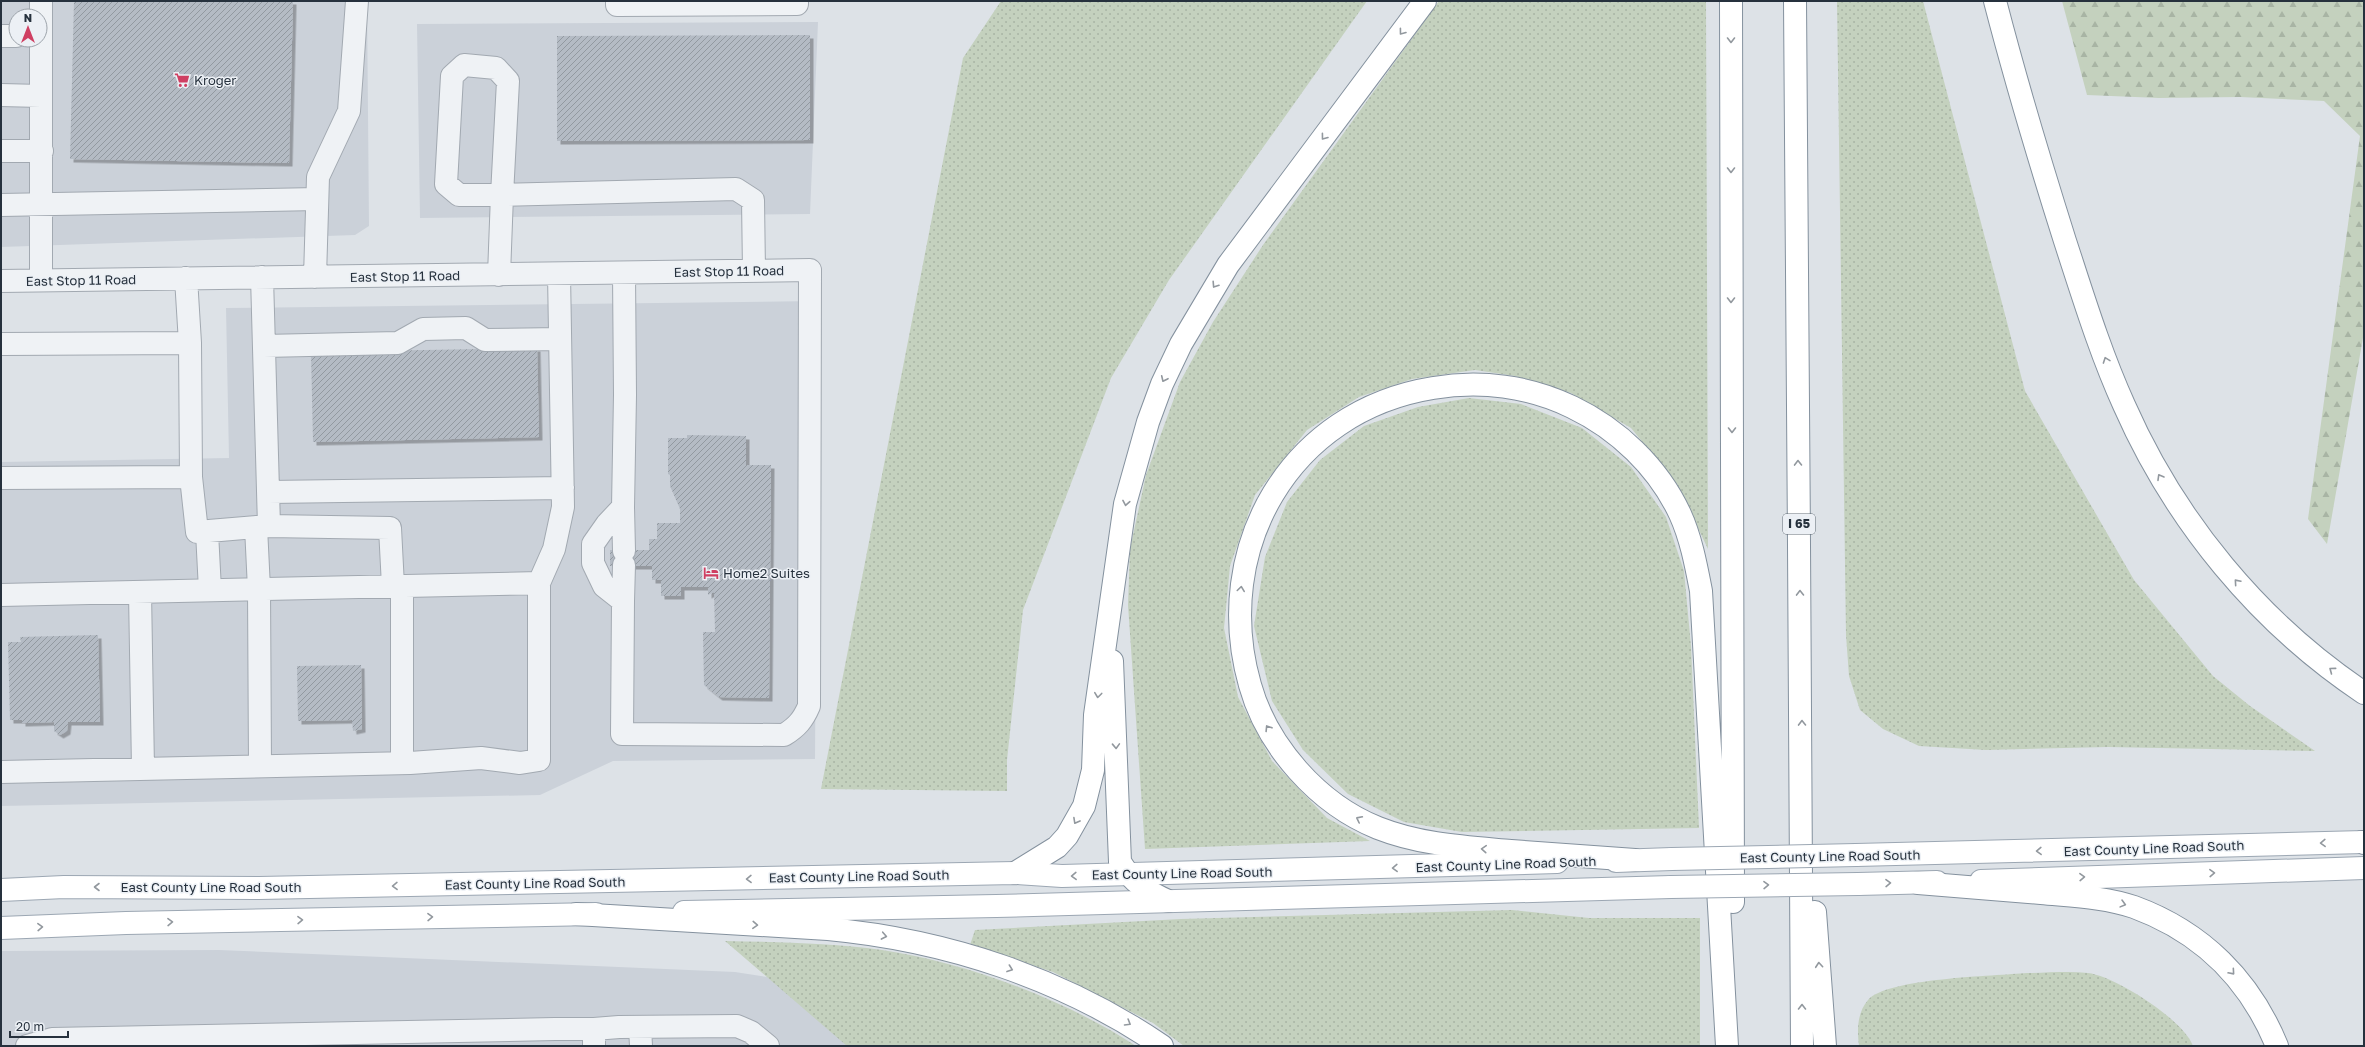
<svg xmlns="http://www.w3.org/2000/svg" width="2365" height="1047" viewBox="0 0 2365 1047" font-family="'Golos Text',sans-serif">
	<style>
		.built { fill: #cbd1d9; fill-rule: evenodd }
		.grass { fill: url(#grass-dots) }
		.forest { fill: url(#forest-firs) }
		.building { fill: url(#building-hatch); filter: url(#shadow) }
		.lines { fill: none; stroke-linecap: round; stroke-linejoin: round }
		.minor-casing { stroke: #a2a9b1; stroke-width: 24 }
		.major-casing { stroke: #9ca7b3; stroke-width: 24 }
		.highway-casing { stroke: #84919e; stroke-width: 24 }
		.minor { stroke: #eff2f5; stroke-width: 22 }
		.major { stroke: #fff; stroke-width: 22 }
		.highway { stroke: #fff; stroke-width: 22 }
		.major-bridge-casing { stroke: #9ca7b3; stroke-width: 24; stroke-linecap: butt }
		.major-bridge { stroke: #fff; stroke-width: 22 }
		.oneway { stroke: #92989e }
		.labels { text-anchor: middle; stroke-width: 3; stroke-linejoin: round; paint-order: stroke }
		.shield { fill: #ecf0f5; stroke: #616a74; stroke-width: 1 }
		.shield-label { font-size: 12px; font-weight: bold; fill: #26313d }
		.poi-label { font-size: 13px; fill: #26313d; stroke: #ecf0f5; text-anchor: start }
		.street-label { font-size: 13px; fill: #26313d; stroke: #ecf0f5 }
	</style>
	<defs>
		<pattern id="grass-dots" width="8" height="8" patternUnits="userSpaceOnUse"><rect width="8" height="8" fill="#c4d1be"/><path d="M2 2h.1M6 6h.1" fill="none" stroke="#a8b4a4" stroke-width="1.8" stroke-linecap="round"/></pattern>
		<pattern id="forest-firs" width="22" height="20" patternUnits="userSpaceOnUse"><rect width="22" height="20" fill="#c4d1be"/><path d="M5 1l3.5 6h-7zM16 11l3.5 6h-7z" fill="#a8b4a4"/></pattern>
		<pattern id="building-hatch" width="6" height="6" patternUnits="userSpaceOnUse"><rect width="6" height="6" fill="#b4bbc4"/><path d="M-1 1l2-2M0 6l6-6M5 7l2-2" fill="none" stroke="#9299a0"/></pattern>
		<filter id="shadow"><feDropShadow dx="3.5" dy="3.5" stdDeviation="0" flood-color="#0004"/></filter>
	</defs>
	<rect width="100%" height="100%" fill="#dde2e7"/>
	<path class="built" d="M1,1H367L369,226L355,235L1,247ZM16,16H40V40H16Z
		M818,22L810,214L420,218L417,24Z
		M818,301L815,759L613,761L540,795L1,806V462L229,458L226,308Z
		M219,950L735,972L892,996L1005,1046H1V951Z"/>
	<path class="grass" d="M1001,1H1367L1169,280L1111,378L1023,610L1007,760V791L821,789L963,58Z
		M1439,1H1706L1708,549L1677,484L1631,428L1571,393L1515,376L1475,370L1412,379L1359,397L1307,430L1255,495L1230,566L1224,628L1238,697L1272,761L1327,818L1370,841L1145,849L1128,605L1130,549L1146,475L1180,382L1213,322L1263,245Z
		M1837,1H1923L2025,391L2134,580L2213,676L2250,706L2315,751L2108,747L1986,750L1919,746L1883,729L1860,710L1849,676L1846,635Z
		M1469,398L1521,404L1582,428L1631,467L1666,517L1684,571L1691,646L1699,828L1462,832L1404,822L1348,794L1303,750L1272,701L1254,626L1265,557L1287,502L1320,460L1364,426L1418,407Z
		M1512,910L1589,918H1700V1046H1184L1153,1023L1053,972L970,945L975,930L1181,919Z
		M725,941C778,942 830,943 882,950C965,962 1066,1000 1136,1046H847Z
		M2027,973C2047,973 2068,971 2088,973C2115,976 2184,1020 2193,1046H1859C1857,1030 1857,1013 1868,1000C1887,978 1995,976 2027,973Z"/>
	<path class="forest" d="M2062,1H2364V332L2327,544L2308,519L2360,136L2324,101L2240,97L2159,98L2087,95Z"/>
	<path class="building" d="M74,1H293L289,163L70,159Z
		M810,35V140L557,141V36Z
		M537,348L539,437L313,442L311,352Z
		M687,435L746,436V465H771L769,698L719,697L704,685L703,632H715L714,592L708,595V587H681V596H661V580H652V566H610V550H649V539H657V523H680V509L670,486V475L668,474V438H687Z
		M98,635L100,722H68L67,731L60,735L54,731V722L22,723V720H10L8,642H21L20,637Z
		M361,665L362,729L353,731L352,720L298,721L297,666Z"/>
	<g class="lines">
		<g class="minor-casing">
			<path id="minor" d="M617,1V5L797,4V1
				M1,36H16
				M464,65L496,68L508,81L502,195H459L446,184L452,76Z
				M1,95L41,96
				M1,151H42
				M1,205L317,199
				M499,275L502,195L736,189L753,200L754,271
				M315,277L318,177L349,111L357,1
				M41,280V1
				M1,281L810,270L809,706C803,720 797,727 784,735L622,734L623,601L604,586L593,563V544L607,524L623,507L625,395L624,273
				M190,343L191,477
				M1,344L190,343L186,278
				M264,346L398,343L423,329L466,328L485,340L560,339
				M1,478L191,477L197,532L269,526L262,277
				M269,492L563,488
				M623,507L624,551
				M269,526L390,528L393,586
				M256,527L259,589L260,766
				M207,532L210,590
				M402,586V763
				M140,592L143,768
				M1,595L539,583
				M623,601L624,565
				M1,772L410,763L481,758L520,763L539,760V583L554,549L563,507L559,274
				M640,1027L641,1046
				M594,1029L619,1027L737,1026L751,1032L768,1046
				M27,1046L52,1039L555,1029H594V1046"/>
		</g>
		<g class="major-casing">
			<path id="major" d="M1856,855L2364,842
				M1616,861L1672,859
				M1981,881L2364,868
				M1858,884L1937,882
				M1,890L64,887L259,888L1015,873L1062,876L1557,862
				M684,912L996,906L1671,887
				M1,928L126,923L596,914"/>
		</g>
		<g class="highway-casing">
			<path id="highway" d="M1731,1L1733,902
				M1795,1C1796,349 1802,698 1802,1046
				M1995,1C2016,82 2040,162 2065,241C2083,296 2100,352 2124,405C2175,521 2259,623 2364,693
				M1112,661L1120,862C1132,882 1148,892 1168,901
				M2362,842L2364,843
				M1635,860C1594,857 1553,854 1511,851C1466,847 1421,845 1378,828C1318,804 1267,746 1250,685C1211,548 1290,411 1433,388C1480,380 1529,386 1572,407C1618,429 1658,467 1680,514C1691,538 1696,565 1701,591L1727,1046
				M1015,873L1057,847L1067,836L1084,806L1093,770L1095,715L1125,504L1148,422L1162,384L1181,344L1228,265L1425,1
				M1918,883C1959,886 2000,890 2041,893C2072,896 2105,897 2134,907C2202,932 2250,980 2277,1046
				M1815,912L1825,1046
				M576,914L828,929C947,940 1064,979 1162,1046"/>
		</g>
		<use href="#minor" class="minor"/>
		<use href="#major" class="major"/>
		<use href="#highway" class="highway"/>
		<g class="major-bridge-casing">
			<path id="major-bridge" d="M1672,859L1856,855
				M1671,887L1858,884"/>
		</g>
		<use href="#major-bridge" class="major-bridge"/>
	</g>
	<defs><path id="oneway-chevron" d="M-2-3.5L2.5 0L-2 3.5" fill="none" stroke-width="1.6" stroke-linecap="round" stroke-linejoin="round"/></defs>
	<g class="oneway">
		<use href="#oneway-chevron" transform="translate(1402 32) rotate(127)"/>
		<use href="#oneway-chevron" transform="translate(1731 40) rotate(90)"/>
		<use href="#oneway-chevron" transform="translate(1324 137) rotate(127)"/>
		<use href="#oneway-chevron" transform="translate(1731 170) rotate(90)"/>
		<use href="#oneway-chevron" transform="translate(1215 285) rotate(123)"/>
		<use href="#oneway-chevron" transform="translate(1731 300) rotate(90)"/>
		<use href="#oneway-chevron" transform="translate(2106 360) rotate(-110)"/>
		<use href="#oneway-chevron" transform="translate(1164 379) rotate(115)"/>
		<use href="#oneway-chevron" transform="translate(1732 430) rotate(90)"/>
		<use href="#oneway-chevron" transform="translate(1798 463) rotate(-91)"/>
		<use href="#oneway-chevron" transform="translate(2160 477) rotate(-120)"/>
		<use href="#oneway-chevron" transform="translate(1126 503) rotate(100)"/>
		<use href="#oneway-chevron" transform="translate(2237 582) rotate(-131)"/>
		<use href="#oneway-chevron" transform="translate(1241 589) rotate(-82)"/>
		<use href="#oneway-chevron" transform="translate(1800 593) rotate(-91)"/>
		<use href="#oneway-chevron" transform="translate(2332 670) rotate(-143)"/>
		<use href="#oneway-chevron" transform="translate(1098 695) rotate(97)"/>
		<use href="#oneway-chevron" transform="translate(1802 723) rotate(-91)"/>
		<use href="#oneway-chevron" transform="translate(1268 728) rotate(-122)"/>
		<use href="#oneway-chevron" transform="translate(1116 746) rotate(88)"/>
		<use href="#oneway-chevron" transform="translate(1359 819) rotate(-153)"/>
		<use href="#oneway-chevron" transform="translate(1076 821) rotate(119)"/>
		<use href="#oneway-chevron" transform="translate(2323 843) rotate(178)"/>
		<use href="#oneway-chevron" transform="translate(1484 849) rotate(-176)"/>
		<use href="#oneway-chevron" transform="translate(2039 851) rotate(178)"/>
		<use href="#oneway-chevron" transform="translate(1395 868) rotate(178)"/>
		<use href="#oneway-chevron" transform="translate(2212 873) rotate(-2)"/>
		<use href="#oneway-chevron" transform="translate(1074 876) rotate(178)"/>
		<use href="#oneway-chevron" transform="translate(2082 877) rotate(-2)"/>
		<use href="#oneway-chevron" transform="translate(749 879) rotate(179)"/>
		<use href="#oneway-chevron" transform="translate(1888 883) rotate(-1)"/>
		<use href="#oneway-chevron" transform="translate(1766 885) rotate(-1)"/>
		<use href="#oneway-chevron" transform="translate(395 886) rotate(179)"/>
		<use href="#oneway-chevron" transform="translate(97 887) rotate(180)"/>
		<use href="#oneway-chevron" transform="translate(2123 904) rotate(15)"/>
		<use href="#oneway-chevron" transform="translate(430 917) rotate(-1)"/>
		<use href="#oneway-chevron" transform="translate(300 920) rotate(-1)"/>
		<use href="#oneway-chevron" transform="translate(170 922) rotate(-1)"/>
		<use href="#oneway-chevron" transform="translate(755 925) rotate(3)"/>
		<use href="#oneway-chevron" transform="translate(40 927) rotate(-2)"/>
		<use href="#oneway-chevron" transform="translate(884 936) rotate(11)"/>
		<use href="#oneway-chevron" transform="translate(1819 965) rotate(-95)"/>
		<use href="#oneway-chevron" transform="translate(1010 969) rotate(20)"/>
		<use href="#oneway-chevron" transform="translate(2232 972) rotate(49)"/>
		<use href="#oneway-chevron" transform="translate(1802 1007) rotate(-90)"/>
		<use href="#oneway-chevron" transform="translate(1128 1023) rotate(31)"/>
	</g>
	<defs>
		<g id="supermarket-bare" transform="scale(1.2)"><path d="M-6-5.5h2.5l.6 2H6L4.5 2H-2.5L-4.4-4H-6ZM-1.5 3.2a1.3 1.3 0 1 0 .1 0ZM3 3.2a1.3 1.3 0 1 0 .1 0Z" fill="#cf3f62" stroke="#ecf0f5" stroke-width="2.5" paint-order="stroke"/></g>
		<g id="hotel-bare" transform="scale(1.2)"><path d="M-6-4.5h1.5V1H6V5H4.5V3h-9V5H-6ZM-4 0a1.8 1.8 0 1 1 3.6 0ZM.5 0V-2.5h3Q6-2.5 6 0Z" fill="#cf3f62" stroke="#ecf0f5" stroke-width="2.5" paint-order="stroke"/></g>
	</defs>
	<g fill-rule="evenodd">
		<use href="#supermarket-bare" x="182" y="80"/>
		<use href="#hotel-bare" x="711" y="573"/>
	</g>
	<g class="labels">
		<rect class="shield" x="1783" y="514" width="32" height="20" rx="3"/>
		<g class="shield-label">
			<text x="1799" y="528">I 65</text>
		</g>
		<g class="poi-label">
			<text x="194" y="85">Kroger</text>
			<text x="723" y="578">Home2 Suites</text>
		</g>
		<g class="street-label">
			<text transform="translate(729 271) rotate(-1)" y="5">East Stop 11 Road</text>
			<text transform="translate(405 276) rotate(-1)" y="5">East Stop 11 Road</text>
			<text transform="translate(81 280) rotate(-1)" y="5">East Stop 11 Road</text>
			<text transform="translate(2154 848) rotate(-2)" y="5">East County Line Road South</text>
			<text transform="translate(1830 856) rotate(-1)" y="5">East County Line Road South</text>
			<text transform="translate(1506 864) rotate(-2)" y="5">East County Line Road South</text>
			<text transform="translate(1182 873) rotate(-1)" y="5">East County Line Road South</text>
			<text transform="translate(859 876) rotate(-1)" y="5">East County Line Road South</text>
			<text transform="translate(535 883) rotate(-1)" y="5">East County Line Road South</text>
			<text x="211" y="892">East County Line Road South</text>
		</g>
	</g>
	<rect width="2365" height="1047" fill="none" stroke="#26313d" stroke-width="4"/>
	<g transform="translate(28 28)"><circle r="19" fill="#ecf0f5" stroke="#9da4ab"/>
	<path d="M0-3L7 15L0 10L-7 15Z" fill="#cf3f62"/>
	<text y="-6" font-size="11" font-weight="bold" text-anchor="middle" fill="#26313d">N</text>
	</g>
	<path d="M10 1031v6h58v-6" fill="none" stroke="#26313d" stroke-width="2"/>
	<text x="16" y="1031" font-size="12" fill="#26313d" stroke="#ecf0f5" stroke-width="3" paint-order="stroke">20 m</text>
</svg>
